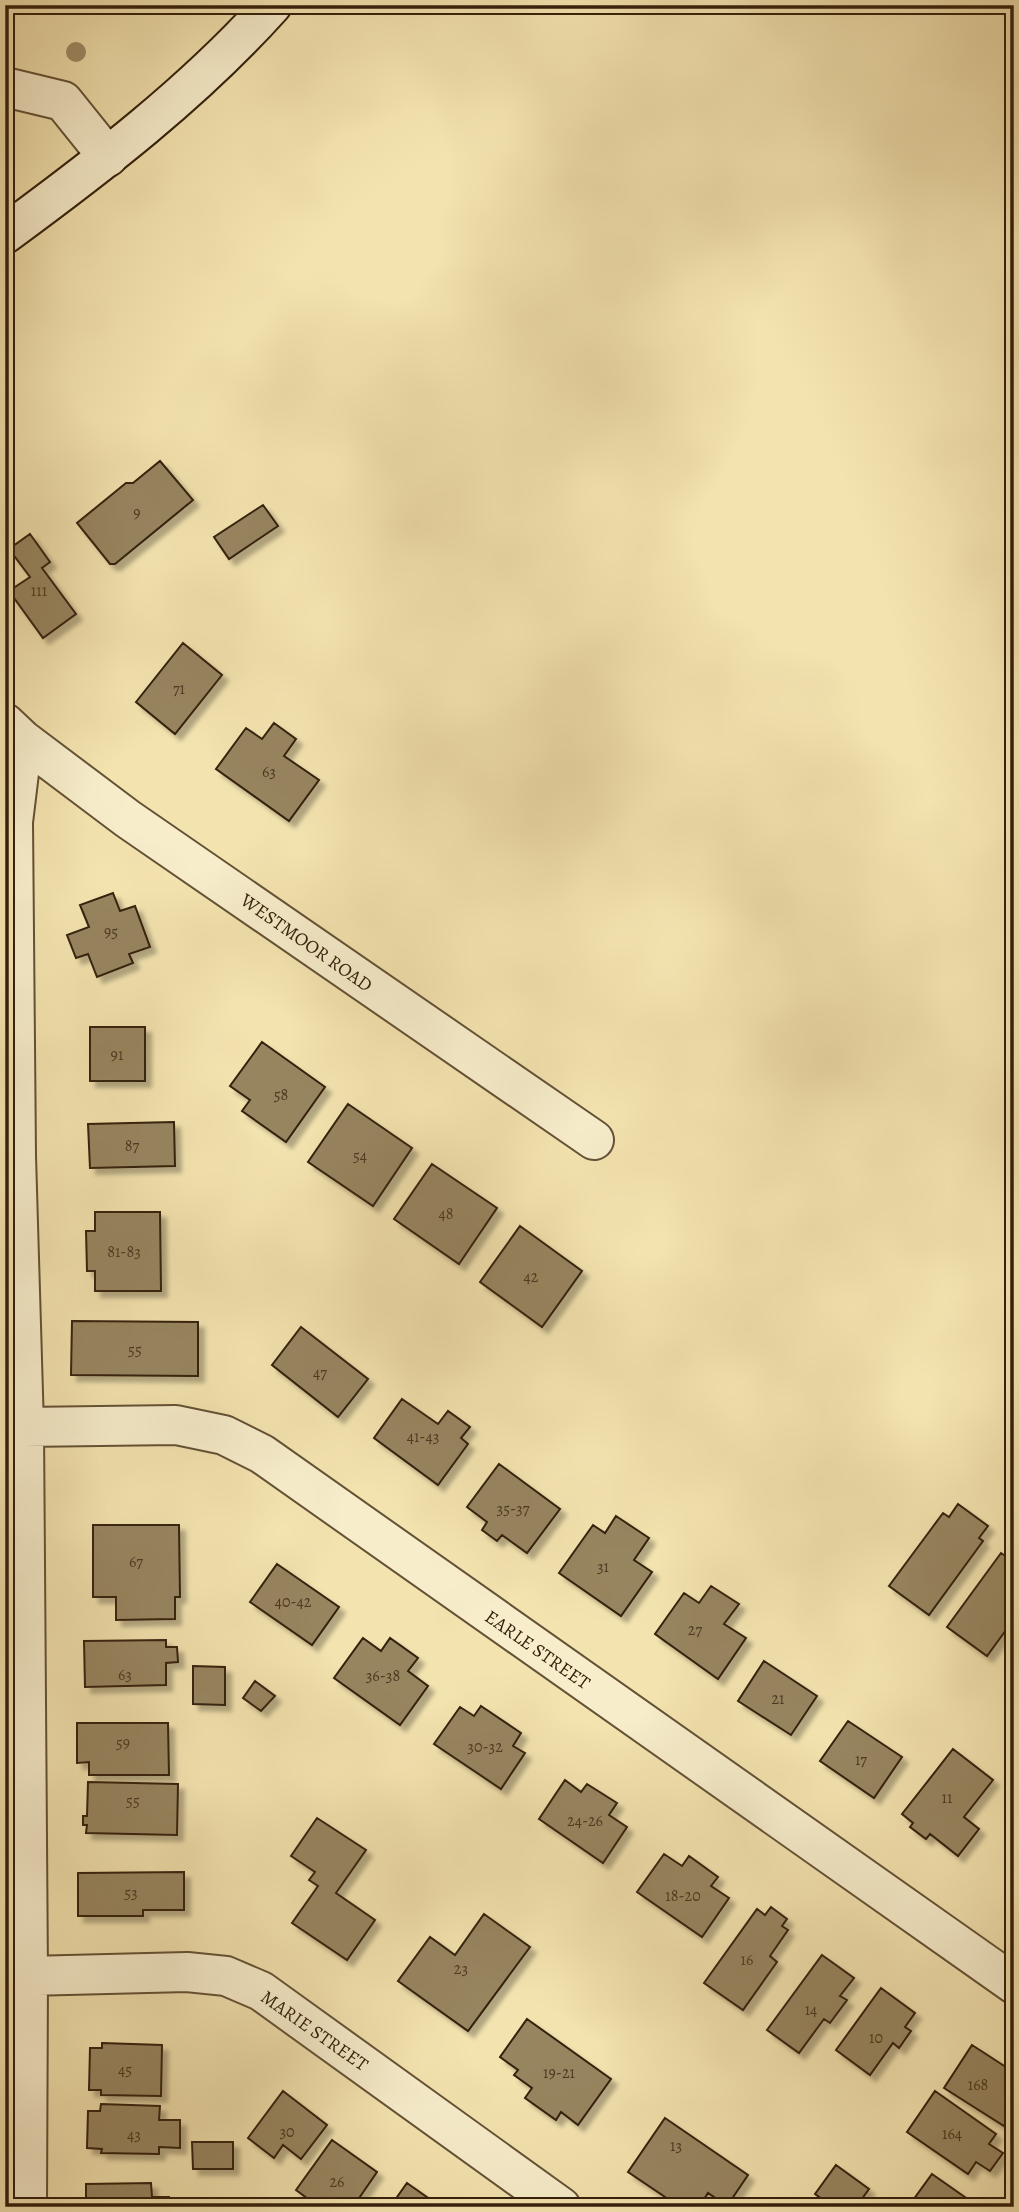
<svg xmlns="http://www.w3.org/2000/svg" width="1019" height="2212" viewBox="0 0 1019 2212" font-family="Alegreya,serif">
	<style>
		.building { fill: #978561; stroke: #34200c; stroke-width: 2; filter: url(#shadow) }
		.lines { fill: none; stroke-linecap: round; stroke-linejoin: round }
		.street-casing { stroke: #645135; stroke-width: 42 }
		.secondary-casing { stroke: #34200c; stroke-width: 42 }
		.street { stroke: #f7edcb; stroke-width: 38 }
		.secondary { stroke: #f7edcb; stroke-width: 38 }
		.tree { fill: #a08e68 }
		.labels { text-anchor: middle; stroke-width: 5; stroke-linejoin: round; paint-order: stroke }
		.number-label { font-size: 16px; fill: #4d3921 }
		.street-label { font-size: 19px; fill: #34200c; stroke: #f7edcb }
	</style>
	<defs>
		<filter id="shadow"><feDropShadow dx="6" dy="6" stdDeviation="2" flood-color="#0004"/></filter>
	</defs>
	<rect width="100%" height="100%" fill="#f3e3af"/>
	<filter id="stains"><feTurbulence type="fractalNoise" baseFrequency=".00286" numOctaves="4"/><feColorMatrix values="0 0 0 0 .2 0 0 0 0 .09 0 0 0 0 .02 0 0 0 .5 -.17"/></filter>
	<radialGradient id="worn" r=".72"><stop offset=".6" stop-color="#630" stop-opacity="0"/><stop offset="1" stop-color="#630" stop-opacity=".3"/></radialGradient>
	<path class="building" d="M160,461L193,500L115,564H110L77,523L126,483H133Z
		M263,505L278,526L229,559L214,537Z
		M30,534L50,562L42,568L76,614L43,638L9,591L30,577L9,549Z
		M183,643L222,675L175,734L136,702Z
		M274,723L296,739L284,756L319,780L289,821L216,769L246,728L262,739Z
		M113,893L120,911L135,906L150,947L129,954L133,963L97,977L88,954L76,958L67,935L89,927L80,905Z
		M90,1027H145V1081H90Z
		M262,1042L325,1087L286,1142L242,1111L250,1100L230,1086Z
		M348,1104L412,1148L373,1206L308,1162Z
		M174,1122L175,1166L90,1168L88,1124Z
		M432,1164L497,1208L459,1264L394,1219Z
		M95,1212H160L161,1291H95V1271H87L86,1231H95Z
		M520,1226L582,1271L542,1327L480,1282Z
		M72,1321L198,1322V1376L71,1375Z
		M301,1327L368,1379L338,1417L272,1365Z
		M402,1399L438,1424L448,1411L470,1427L461,1438L468,1444L438,1485L374,1438Z
		M499,1464L560,1509L527,1553L502,1535L497,1541L482,1530L487,1522L467,1507Z
		M958,1504L988,1526L979,1538L983,1541L929,1615L889,1586L943,1513L949,1517Z
		M616,1516L649,1538L634,1560L652,1572L621,1616L559,1573L593,1525L605,1533Z
		M93,1525H179L180,1597H175V1619L116,1620V1597H93Z
		M1014,1548V1619L987,1656L947,1627L1001,1553L1007,1557Z
		M277,1564L339,1607L312,1645L250,1602Z
		M711,1586L739,1604L724,1624L746,1638L718,1679L655,1634L684,1593L699,1603Z
		M363,1638L381,1651L390,1638L418,1658L408,1671L428,1686L400,1725L334,1678Z
		M166,1640V1647H177L178,1662L166,1663V1685L85,1687L84,1641Z
		M764,1661L817,1696L791,1735L738,1701Z
		M193,1666L225,1667V1705L193,1704Z
		M255,1681L275,1696L261,1711L243,1698Z
		M481,1706L521,1733L513,1746L525,1753L501,1789L434,1744L460,1707L474,1716Z
		M848,1721L902,1757L874,1798L820,1761Z
		M77,1723H168L169,1775H89V1762L77,1763Z
		M953,1749L993,1780L964,1817L979,1829L958,1856L930,1834L926,1839L910,1827L913,1823L902,1814Z
		M565,1780L581,1792L587,1784L617,1803L609,1815L627,1827L603,1863L539,1819Z
		M88,1782L178,1784L177,1835L86,1833L87,1825H83V1816H87Z
		M317,1818L366,1850L336,1893L375,1920L347,1960L292,1923L318,1886L309,1880L315,1872L291,1856Z
		M664,1854L682,1866L689,1856L718,1877L711,1886L729,1898L702,1937L637,1892Z
		M184,1872V1910H143V1916H78V1873Z
		M771,1907L787,1919L782,1926L788,1930L770,1956L777,1962L743,2010L704,1983L757,1909L765,1915Z
		M484,1914L530,1947L468,2031L398,1981L430,1937L455,1955Z
		M822,1955L854,1978L840,1996L847,2000L830,2023L824,2019L799,2053L767,2030Z
		M881,1988L915,2013L905,2027L911,2031L899,2048L893,2043L870,2075L836,2050Z
		M527,2019L611,2079L578,2125L561,2112L556,2120L525,2098L532,2088L514,2075L518,2070L500,2057Z
		M102,2043L162,2045L161,2096L101,2095V2090H89L90,2048H102Z
		M972,2045L1012,2071L1006,2080L1014,2088V2120L1009,2117L1004,2126L944,2088Z
		M283,2091L327,2125L301,2159L283,2145L274,2158L248,2138Z
		M935,2091L996,2134L989,2144L1003,2153L990,2171L976,2162L968,2174L907,2132Z
		M101,2104L160,2106L159,2120H180V2148L159,2147V2154L101,2153L102,2149L87,2148L88,2111H100Z
		M665,2118L748,2175L727,2206L708,2193L699,2207H680L628,2172Z
		M332,2140L377,2172L353,2207H319L296,2190Z
		M192,2142H233V2169H193Z
		M836,2165L869,2189L856,2207H833L815,2194Z
		M932,2174L969,2200L964,2207H908Z
		M151,2183L152,2197H169V2207H86V2184Z
		M407,2183L441,2207H390Z"/>
	<g class="lines">
		<g class="street-casing">
			<path id="street" d="M5,87L63,101L108,157
				M5,723L23,740L13,822L16,1156L24,1427L28,1976L27,2207
				M23,740L128,819L594,1140
				M24,1427L176,1425L224,1435L262,1454L1014,1984
				M28,1976L187,1972L226,1976L261,1991L561,2207"/>
		</g>
		<g class="secondary-casing">
			<path id="secondary" d="M5,234C99,165 194,92 272,5"/>
		</g>
		<use href="#street" class="street"/>
		<use href="#secondary" class="secondary"/>
	</g>
	<circle class="tree" cx="76" cy="52" r="10"/>
	<g class="labels">
		<g class="number-label">
			<text x="137" y="518">9</text>
			<text x="39" y="596">111</text>
			<text x="179" y="694">71</text>
			<text x="269" y="777">63</text>
			<text x="111" y="937">95</text>
			<text x="117" y="1060">91</text>
			<text x="281" y="1100">58</text>
			<text x="132" y="1151">87</text>
			<text x="360" y="1161">54</text>
			<text x="446" y="1219">48</text>
			<text x="124" y="1257">81-83</text>
			<text x="531" y="1282">42</text>
			<text x="135" y="1355">55</text>
			<text x="320" y="1378">47</text>
			<text x="423" y="1442">41-43</text>
			<text x="513" y="1514">35-37</text>
			<text x="136" y="1567">67</text>
			<text x="603" y="1572">31</text>
			<text x="293" y="1607">40-42</text>
			<text x="695" y="1635">27</text>
			<text x="125" y="1680">63</text>
			<text x="383" y="1681">36-38</text>
			<text x="778" y="1704">21</text>
			<text x="123" y="1748">59</text>
			<text x="485" y="1752">30-32</text>
			<text x="861" y="1765">17</text>
			<text x="947" y="1803">11</text>
			<text x="133" y="1806">55</text>
			<text x="585" y="1826">24-26</text>
			<text x="131" y="1898">53</text>
			<text x="683" y="1901">18-20</text>
			<text x="747" y="1965">16</text>
			<text x="461" y="1974">23</text>
			<text x="811" y="2015">14</text>
			<text x="876" y="2043">10</text>
			<text x="125" y="2075">45</text>
			<text x="559" y="2078">19-21</text>
			<text x="978" y="2090">168</text>
			<text x="287" y="2137">30</text>
			<text x="952" y="2139">164</text>
			<text x="134" y="2140">43</text>
			<text x="676" y="2151">13</text>
			<text x="337" y="2187">26</text>
		</g>
		<g class="street-label">
			<text transform="translate(307 942) rotate(35)" y="7">WESTMOOR ROAD</text>
			<text transform="translate(538 1649) rotate(35)" y="7">EARLE STREET</text>
			<text transform="translate(315 2030) rotate(35)" y="7">MARIE STREET</text>
		</g>
	</g>
	<rect width="1019" height="2212" fill="none" stroke="#f3e3af" stroke-width="28"/>
	<rect x="7" y="7" width="1005" height="2198" fill="none" stroke="#34200c" stroke-width="3.5"/>
	<rect x="14" y="14" width="991" height="2184" fill="none" stroke="#34200c" stroke-width="2"/>
	<rect width="100%" height="100%" filter="url(#stains)"/>
	<rect width="100%" height="100%" fill="url(#worn)"/>
</svg>
